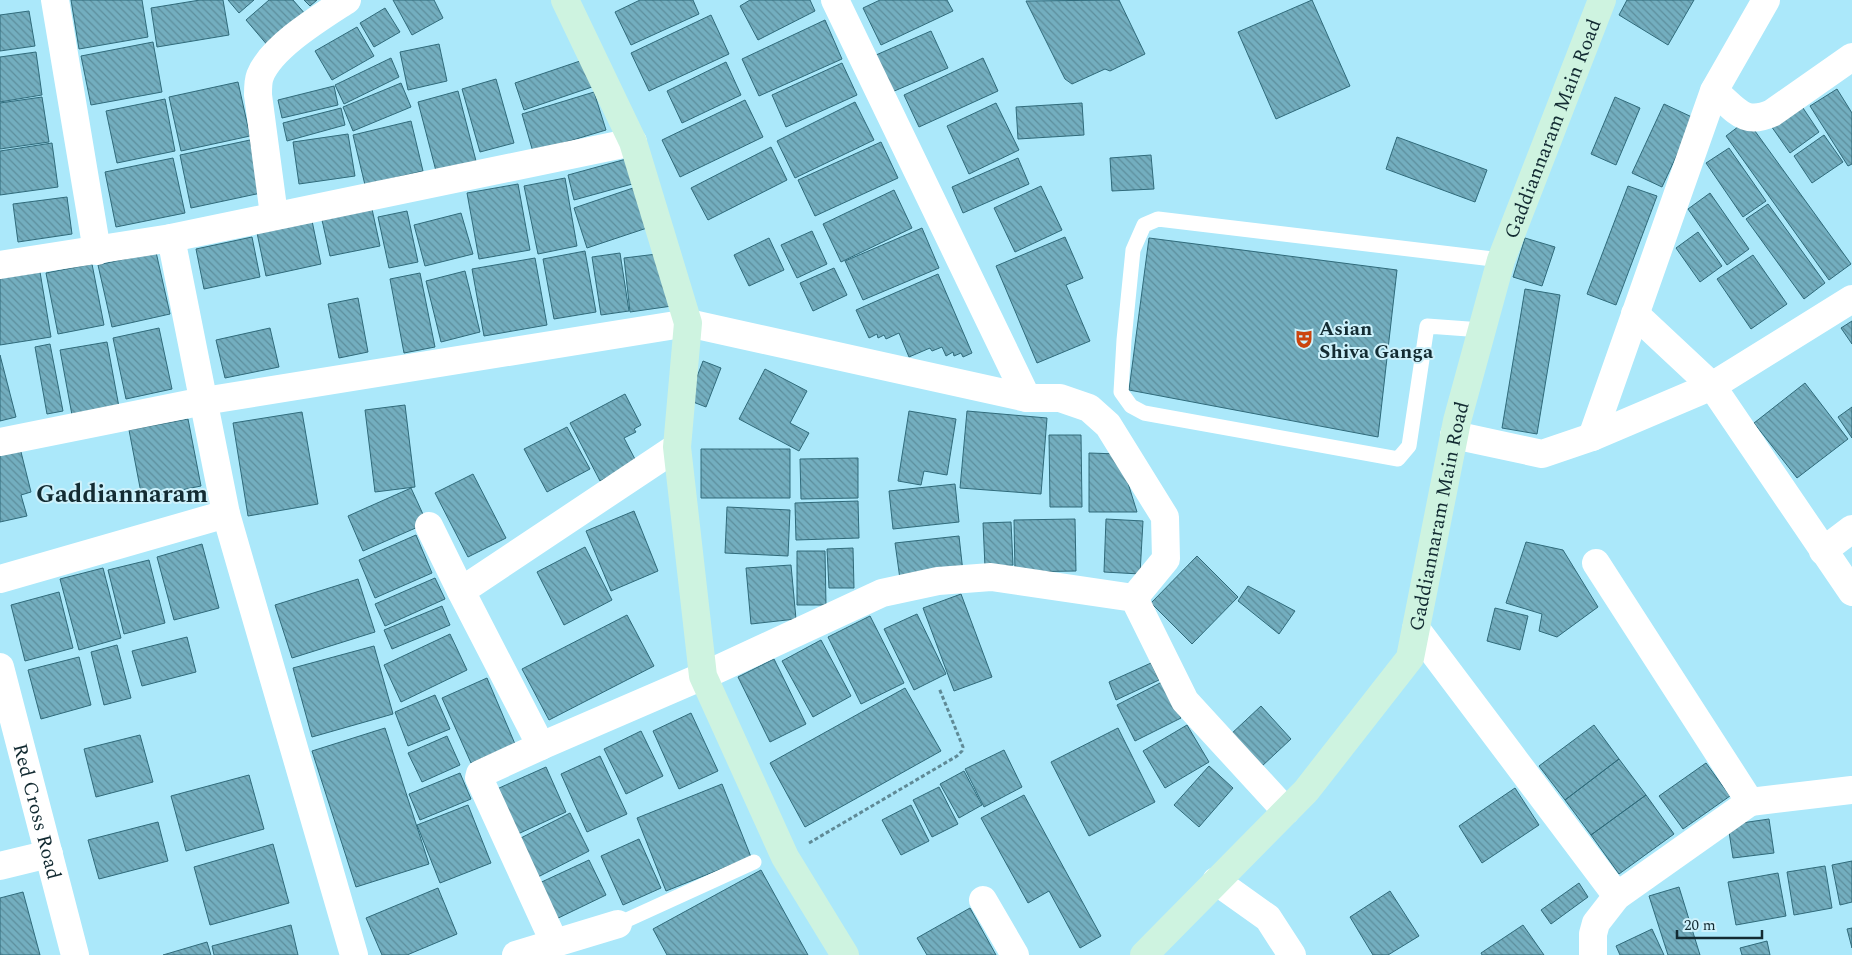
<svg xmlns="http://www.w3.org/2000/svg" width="1852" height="955" viewBox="0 0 1852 955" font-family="Spectral,serif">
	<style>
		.building { fill: url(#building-back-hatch); stroke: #306b7b }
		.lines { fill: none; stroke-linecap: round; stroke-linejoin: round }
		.path { stroke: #5f8a96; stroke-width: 3; stroke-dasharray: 4 2.5; stroke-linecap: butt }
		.lane { stroke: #fff; stroke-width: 15 }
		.street { stroke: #fff; stroke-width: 28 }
		.secondary { stroke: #cef3e0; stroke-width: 28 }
		.labels { text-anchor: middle; stroke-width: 4; stroke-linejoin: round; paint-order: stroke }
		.street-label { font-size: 20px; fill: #132b32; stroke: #cdf1fb }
		.poi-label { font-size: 20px; font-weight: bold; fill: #132b32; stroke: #cdf1fb; text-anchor: start }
		.district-label { font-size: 25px; font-weight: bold; fill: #132b32; stroke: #cdf1fb }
	</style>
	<defs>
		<pattern id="building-back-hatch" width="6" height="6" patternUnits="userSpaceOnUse" patternTransform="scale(1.25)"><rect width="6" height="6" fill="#73aebf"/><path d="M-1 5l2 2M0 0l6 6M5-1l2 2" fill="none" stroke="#5d8e9c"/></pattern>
	</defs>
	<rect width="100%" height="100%" fill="#abe8fa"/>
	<path class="building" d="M71,0H142L148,37L79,49Z
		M200,0H223L229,35L157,47L151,8Z
		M228,0H254L239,13Z
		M269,0H293L306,15L269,47L246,20Z
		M304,0H317L310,6Z
		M393,0H434L443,18L412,35Z
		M640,0H693L699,14L631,45L615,12Z
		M750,0H810L815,11L758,40L740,6Z
		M880,0H947L953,11L881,45L863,8Z
		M1119,0L1145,54L1110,71L1105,69L1072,84L1065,79L1026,1Z
		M1312,0L1350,86L1276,119L1238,32Z
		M1627,0H1694L1668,45L1619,15Z
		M385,8L400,32L374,47L360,23Z
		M29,11L35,46L0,51V15Z
		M711,15L729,54L649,91L631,53Z
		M825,20L842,59L759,96L742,59Z
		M357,27L374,56L332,80L315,51Z
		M931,31L948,68L892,92L876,55Z
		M153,42L162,92L91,105L81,56Z
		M439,44L447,81L408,90L400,52Z
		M36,52L42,95L0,102V57Z
		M391,58L399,77L344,104L335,85Z
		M983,58L998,91L919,127L904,95Z
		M583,60L592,87L524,110L515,83Z
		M726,62L741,95L682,123L667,91Z
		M842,63L857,95L786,127L772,95Z
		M496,79L514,143L480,152L462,89Z
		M238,82L250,136L181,151L169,97Z
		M401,83L411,107L353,131L343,107Z
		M334,86L338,105L282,118L278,100Z
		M1837,89L1852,113V164L1848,166L1810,106Z
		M458,91L476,161L436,171L418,102Z
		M594,92L606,130L533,152L522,114Z
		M42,97L49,142L0,149V103Z
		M1615,97L1640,108L1616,165L1591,154Z
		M165,99L175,151L117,163L106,111Z
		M745,100L763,137L680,177L662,140Z
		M855,102L874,140L795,178L777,141Z
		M1799,102L1819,132L1790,153L1769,123Z
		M996,103L1019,150L969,174L947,126Z
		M1082,103L1084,135L1018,139L1016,107Z
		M1664,104L1694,118L1662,187L1632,173Z
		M341,108L345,125L287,141L283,123Z
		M1747,120L1851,264L1829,280L1726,136Z
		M411,121L423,171L365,185L353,135Z
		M348,134L355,176L299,184L293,142Z
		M1824,135L1843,162L1812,183L1794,156Z
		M1397,137L1487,170L1475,202L1386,169Z
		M250,140L261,193L191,208L180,155Z
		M881,142L898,178L815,216L798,180Z
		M52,143L58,187L0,195V151Z
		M771,147L787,180L708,220L691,188Z
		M1729,148L1766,201L1743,217L1706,163Z
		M1151,155L1154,189L1112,191L1110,158Z
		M173,158L185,213L116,227L105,172Z
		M630,158L636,183L574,200L568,175Z
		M1018,158L1029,184L963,213L952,187Z
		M565,178L577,246L538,254L524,186Z
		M518,184L530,250L479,259L467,193Z
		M1041,186L1062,230L1015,252L994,208Z
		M1628,186L1657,196L1616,305L1587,294Z
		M636,187L650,227L587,248L574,208Z
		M894,190L912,228L841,262L823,224Z
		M1710,193L1749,249L1727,265L1688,209Z
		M67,197L72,234L18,242L13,204Z
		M1768,204L1825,283L1804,299L1746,219Z
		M372,209L380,246L330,256L322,220Z
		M407,211L418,262L389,268L378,217Z
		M461,213L473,254L425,266L414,225Z
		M311,216L321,264L266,276L256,228Z
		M922,228L939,268L863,300L845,261Z
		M812,231L827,264L797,278L781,245Z
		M1698,232L1722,266L1700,282L1676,248Z
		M252,237L260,277L204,289L196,249Z
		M1065,237L1083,278L1066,285L1090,341L1037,363L996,266Z
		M769,238L784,270L749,286L734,255Z
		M1149,238L1397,270L1378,437L1129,390Z
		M1525,238L1555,247L1542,286L1513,277Z
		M585,251L596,312L554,319L543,259Z
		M156,252L170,314L112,327L98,265Z
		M620,253L629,311L601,315L592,257Z
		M665,253L672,306L630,312L624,258Z
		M1753,255L1787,304L1751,329L1717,279Z
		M535,258L547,325L484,336L472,269Z
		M92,264L104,325L58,334L46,273Z
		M834,268L847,295L813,311L800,283Z
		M465,271L480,332L441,342L426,281Z
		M40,272L51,337L0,345V278Z
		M420,273L435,347L404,353L390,279Z
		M938,274L972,353L963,357L961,353L954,356L953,352L946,356L942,347L932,351L930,348L909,357L899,333L886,339L884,335L878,338L877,334L869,338L856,310Z
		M1525,289L1560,295L1537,434L1502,428Z
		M358,298L368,352L339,358L328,304Z
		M1852,321V344L1841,328Z
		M159,328L172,389L126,399L113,338Z
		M270,328L279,367L225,378L216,340Z
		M107,342L119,407L72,415L60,350Z
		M50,344L63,411L47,414L35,347Z
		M0,355L16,417L0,421Z
		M703,361L721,368L706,407L688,400Z
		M765,369L807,391L790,423L809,433L799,451L739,419Z
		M1805,383L1848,439L1797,478L1754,423Z
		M625,394L641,425L634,429L636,432L624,438L637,463L600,481L570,423Z
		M405,405L415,487L375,492L365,410Z
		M1852,407V438L1838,417Z
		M909,411L956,419L947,475L924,471L921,485L898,481Z
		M967,411L1047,418L1041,494L960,488Z
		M302,412L318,504L248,516L233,423Z
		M188,419L201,486L142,498L129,430Z
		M567,427L590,469L547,492L524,449Z
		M1049,435H1081L1082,507H1050Z
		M20,448L31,492L21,495L27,516L0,522V453Z
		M701,449H790V498H701Z
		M1089,453L1119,454L1137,512H1089Z
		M858,458V498L801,499L800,459Z
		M473,474L506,538L468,557L435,493Z
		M955,484L959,522L893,529L889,491Z
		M411,488L427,523L363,551L348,516Z
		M858,501L859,538L796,540L795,503Z
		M727,507L790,510L788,556L725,553Z
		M634,511L658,571L611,591L586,531Z
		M1075,519L1076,571L1015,572L1014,520Z
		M1106,519L1143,521L1140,574L1104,572Z
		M1011,522L1013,565L985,567L983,523Z
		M416,535L432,573L375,598L359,560Z
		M959,536L963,572L900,579L895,543Z
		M1526,542L1563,550L1598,607L1557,637L1539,631L1542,614L1506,603Z
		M202,544L219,608L174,620L157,557Z
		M585,547L612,600L564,625L537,572Z
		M853,548L854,588H829L827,549Z
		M797,551H825L826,605H797Z
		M1197,556L1238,597L1192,644L1151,603Z
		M149,560L165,623L124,634L108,570Z
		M791,565L796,619L751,624L746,568Z
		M103,568L121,638L79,650L60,579Z
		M435,578L445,599L385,626L375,604Z
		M358,579L375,632L292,658L275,605Z
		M1248,586L1295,611L1279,634L1238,601Z
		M59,592L73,648L25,661L11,605Z
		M961,594L992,677L954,691L923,608Z
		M442,606L450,625L392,649L384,630Z
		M1495,608L1528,616L1520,650L1487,641Z
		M917,614L946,674L914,690L884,629Z
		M627,615L654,666L549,720L522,669Z
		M870,616L904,683L861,704L828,637Z
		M450,634L467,670L401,702L384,665Z
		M187,637L196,672L142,686L132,651Z
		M821,640L851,696L813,717L782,661Z
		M117,645L131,698L104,705L91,652Z
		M374,646L393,714L312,737L293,668Z
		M79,657L91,705L41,719L28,670Z
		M774,659L806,724L770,742L738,677Z
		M1151,663L1159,680L1116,700L1109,682Z
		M487,678L515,744L471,763L442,698Z
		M1162,682L1181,718L1135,741L1117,705Z
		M905,688L941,751L805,827L770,763Z
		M435,695L450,729L408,746L395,712Z
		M1261,706L1291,739L1261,767L1230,735Z
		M691,713L718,771L679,789L653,731Z
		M1187,725L1209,762L1165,788L1143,751Z
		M1594,725L1619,759L1565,800L1539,766Z
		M385,728L429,864L356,887L312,751Z
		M1118,728L1155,802L1089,836L1051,762Z
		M641,731L663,776L626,794L604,749Z
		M140,735L153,782L96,797L84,749Z
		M447,736L460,765L422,782L408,753Z
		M1004,750L1022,787L984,807L965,769Z
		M600,756L627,814L587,832L561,774Z
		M1619,759L1646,795L1591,835L1565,800Z
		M1706,763L1730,796L1683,829L1659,796Z
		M1209,766L1233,788L1199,827L1174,805Z
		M546,767L566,812L509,838L488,793Z
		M964,771L982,805L959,818L940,784Z
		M460,773L471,799L420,820L409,794Z
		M249,775L264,829L186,851L171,796Z
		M722,784L751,857L666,891L637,818Z
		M939,787L958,824L932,837L913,800Z
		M1515,788L1539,825L1482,863L1459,826Z
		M1024,795L1101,936L1080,948L1049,891L1028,903L981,818Z
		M1646,795L1674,834L1619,874L1591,835Z
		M468,805L491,863L440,883L417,825Z
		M911,805L929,841L901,855L882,820Z
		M570,813L589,851L530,881L511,843Z
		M1769,819L1774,853L1733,858L1728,825Z
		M158,822L168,861L99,879L88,840Z
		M639,839L661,888L623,905L601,856Z
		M273,844L289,903L210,925L194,867Z
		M589,860L606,895L550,922L533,886Z
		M1852,861V902L1840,905L1832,865Z
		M1825,866L1832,908L1794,915L1787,872Z
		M761,870L808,955H667L653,929Z
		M1778,873L1786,916L1736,925L1728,882Z
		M1579,883L1588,897L1551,924L1541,910Z
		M1679,887L1700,955H1668L1649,896Z
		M438,888L457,934L407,955H382L366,918Z
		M1390,891L1419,936L1388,955H1373L1350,917Z
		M23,892L40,955H0V898Z
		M970,908L996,955H927L917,938Z
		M291,925L298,955H214L212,946Z
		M1523,925L1544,955H1482L1481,953Z
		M1852,928V948L1847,929Z
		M1652,929L1664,955H1620L1616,946Z
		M1767,941L1770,955H1742L1740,948Z
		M207,942L211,955H163Z"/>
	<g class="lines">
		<path class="path" d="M809,843L957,756L962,751L963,747L939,688"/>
		<path class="lane" d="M1482,330L1427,326L1409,446L1398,459L1144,413L1131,406L1121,392L1124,340L1133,250L1144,225L1158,219L1501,260
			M618,924L754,862"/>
		<g class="street">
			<path d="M55,0L97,251"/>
			<path d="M835,0L1027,398"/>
			<path d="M1714,91C1736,109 1743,126 1772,113L1852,57"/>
			<path d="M274,215L258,95C258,89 258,81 260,76C271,47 321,17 347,0"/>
			<path d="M171,238L226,514L354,955"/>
			<path d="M0,265L171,238L633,142"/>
			<path d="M1635,314L1712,386L1852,592"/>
			<path d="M1454,435L1542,454L1592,437L1712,386L1852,299"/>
			<path d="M1592,437L1714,91L1766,0"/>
			<path d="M0,442L204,401L688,323L1027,398H1060L1089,408L1108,425L1165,517L1166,559L1134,598"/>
			<path d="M429,526L461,591L541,746"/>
			<path d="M1823,551L1852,529"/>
			<path d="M0,579L226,514"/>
			<path d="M461,591L677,447"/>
			<path d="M1416,629L1617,896"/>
			<path id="s1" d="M0,667L75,955"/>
			<path d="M1750,802L1852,790"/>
			<path d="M0,866L49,854"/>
			<path d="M1216,881L1268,918L1292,955"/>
			<path d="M983,900L1015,955"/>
			<path d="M555,944L479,778L480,774L541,746L703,676L882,593L938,581L991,577L1134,598L1185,701L1286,811"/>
			<path d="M516,955L618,924"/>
			<path d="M1593,955V934L1596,923L1617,896L1750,802L1596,563"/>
		</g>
		<g class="secondary">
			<path d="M565,0L633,142L688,323L677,447L703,676L785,857L845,955"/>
			<path id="s2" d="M1144,955L1306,791L1410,658L1457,421L1501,260L1602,0"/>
		</g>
	</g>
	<defs>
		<g id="theatre-bare" transform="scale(1.5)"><path d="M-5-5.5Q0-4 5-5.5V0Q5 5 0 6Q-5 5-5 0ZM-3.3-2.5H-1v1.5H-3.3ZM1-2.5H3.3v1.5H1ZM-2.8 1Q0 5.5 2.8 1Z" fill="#cb440e" stroke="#cdf1fb" stroke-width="2.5" paint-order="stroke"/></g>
	</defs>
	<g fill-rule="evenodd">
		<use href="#theatre-bare" x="1304" y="339"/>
	</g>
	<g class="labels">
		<g class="street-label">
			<text dy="7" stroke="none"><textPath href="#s2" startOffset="949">Gaddiannaram Main Road</textPath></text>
			<text dy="7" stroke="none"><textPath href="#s2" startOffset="544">Gaddiannaram Main Road</textPath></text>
			<text dy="7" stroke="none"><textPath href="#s1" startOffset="149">Red Cross Road</textPath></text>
		</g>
		<g class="poi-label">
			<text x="1319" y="335">Asian<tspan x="1319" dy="23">Shiva Ganga</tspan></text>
		</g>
		<g class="district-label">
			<text x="122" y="502">Gaddiannaram</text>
		</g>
	</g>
	<path d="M1677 930v8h85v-8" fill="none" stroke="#132b32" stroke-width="2.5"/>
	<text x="1684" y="930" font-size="15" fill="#132b32" stroke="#cdf1fb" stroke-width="4" paint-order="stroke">20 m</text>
</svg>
